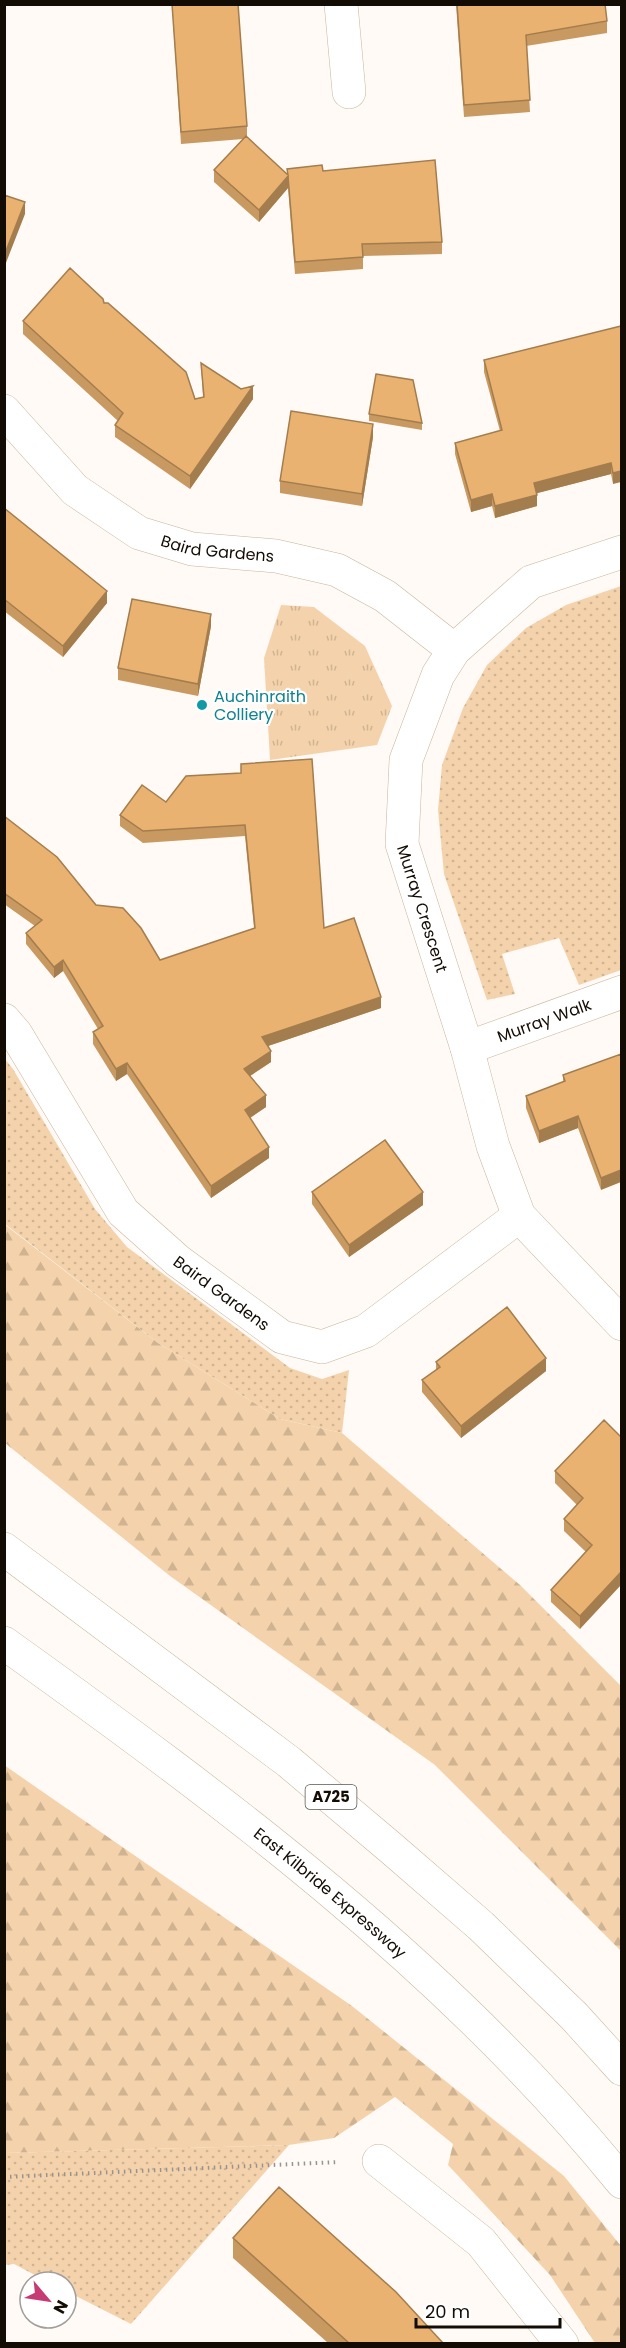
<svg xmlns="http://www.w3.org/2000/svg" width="626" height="2348" viewBox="0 0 626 2348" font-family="Poppins,sans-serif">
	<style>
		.grass { fill: url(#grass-dots) }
		.forest { fill: url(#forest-firs) }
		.park { fill: url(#park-tufts) }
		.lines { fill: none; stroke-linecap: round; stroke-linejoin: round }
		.minor-casing { stroke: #c9b49c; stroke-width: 34 }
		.trunk-casing { stroke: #c9b49c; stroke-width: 34 }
		.path { stroke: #98938d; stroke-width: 4; stroke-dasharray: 1.5 4.5; stroke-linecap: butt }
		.minor { stroke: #fff; stroke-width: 33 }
		.trunk { stroke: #fff; stroke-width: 33 }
		.wall { fill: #c89960 }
		.shaded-wall { fill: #a37d4e }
		.building { fill: #e9b270; stroke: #a37d4e; stroke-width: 1.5 }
		.culture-dot { fill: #0f9aa8; stroke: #fff; stroke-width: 2 }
		.labels { text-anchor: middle; stroke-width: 4.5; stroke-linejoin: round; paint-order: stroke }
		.shield { fill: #fff; stroke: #5a5550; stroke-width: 1.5 }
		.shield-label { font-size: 15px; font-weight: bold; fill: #130c05 }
		.street-label { font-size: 16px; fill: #130c05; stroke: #fff }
		.culture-label { font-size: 16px; fill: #0d838f; stroke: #fff; text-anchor: start }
	</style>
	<defs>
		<pattern id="grass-dots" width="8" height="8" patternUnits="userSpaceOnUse" patternTransform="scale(1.5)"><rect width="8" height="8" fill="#f4d3ac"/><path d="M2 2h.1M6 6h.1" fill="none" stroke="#d0b492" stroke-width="1.8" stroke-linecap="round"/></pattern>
		<pattern id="forest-firs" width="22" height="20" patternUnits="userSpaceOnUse" patternTransform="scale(1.5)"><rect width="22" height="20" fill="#f4d3ac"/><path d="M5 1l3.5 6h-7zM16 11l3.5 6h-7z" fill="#d0b492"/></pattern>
		<pattern id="park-tufts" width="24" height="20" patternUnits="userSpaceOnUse" patternTransform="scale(1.5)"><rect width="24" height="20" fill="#f4d3ac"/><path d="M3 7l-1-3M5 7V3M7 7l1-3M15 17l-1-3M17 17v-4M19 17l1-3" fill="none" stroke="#d0b492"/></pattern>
	</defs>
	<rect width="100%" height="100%" fill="#fffaf5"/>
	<path class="grass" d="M621,586V970L579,985L559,938L502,954L515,994L487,1000L444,874L438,810L442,765L463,708L487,665L526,628L566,605Z
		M4,1058L13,1069L95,1209L127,1247L290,1368L322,1379L349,1370L342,1433L280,1419L158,1343L5,1224Z
		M289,2145L131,2324L66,2291V2282H48L14,2264L5,2265L4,2153Z"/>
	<path class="forest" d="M4,1224L158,1343L280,1419L342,1433L520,1585L621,1686V1951L435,1765L170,1576L5,1443Z
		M4,1765L352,2006L564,2176L621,2246V2343H595L550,2275L448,2165L453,2144L395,2097L334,2138L289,2145L5,2153Z"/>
	<path class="park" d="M281,605L314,607L365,646L392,706L377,745L270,760L264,658Z"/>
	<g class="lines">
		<g class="minor-casing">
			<g id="minor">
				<path d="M341,4L349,92"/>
				<path id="s1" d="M4,411L75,490L139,533L192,549L276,556L337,570L385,596L454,650"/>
				<path id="s2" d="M622,552L531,582L454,650L438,675L406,760L402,844L467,1048L493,1146L519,1216L622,1324"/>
				<path id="s3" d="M4,1020L16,1034L123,1212L178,1261L282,1337L322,1347L366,1331L519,1216"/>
				<path id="s4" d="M467,1048L622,992"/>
				<path d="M379,2161L481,2242L562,2344"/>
			</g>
		</g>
		<g class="trunk-casing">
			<g id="trunk">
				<path d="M4,1549L289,1762L391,1848L481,1926L574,2016L622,2069"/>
				<path id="s5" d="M4,1643C226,1802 449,1968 622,2182"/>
			</g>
		</g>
		<path class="path" d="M4,2177L339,2162"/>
		<use href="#minor" class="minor"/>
		<use href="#trunk" class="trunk"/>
	</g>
	<path class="wall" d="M172,4L247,126V138L287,174L323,171L442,242V254L363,256V269L295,274L288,188L259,222L214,182V170L243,139L181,144Z
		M456,4H605L607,21V33L526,46L530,112L464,117Z
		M104,303L195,399L203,397L201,363L253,399L190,489L115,437V425L118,421L23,334V321Z
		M621,326L613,484L611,474L537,493V506L495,518L492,506L471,512L455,454V443L500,431L484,372V360Z
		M369,414L422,423V430L369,421Z
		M373,437L362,506L280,493V481Z
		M4,508L107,603L63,657L4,611Z
		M211,626L198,696L118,680V668Z
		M241,764L324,928L381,1008L268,1046L271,1062L250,1076L266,1107L250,1118L269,1158L211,1198L127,1074L116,1081L93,1044V1032L98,1029L63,971L54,978L26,944V933L35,926L4,904V816L96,905L160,960L254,928L245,836L143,843L120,826V815L166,802L241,773Z
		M621,1054L601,1190L578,1128L539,1143L526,1108V1096L563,1082V1075Z
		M312,1192L423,1205L349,1257L312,1204Z
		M436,1362L546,1371L461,1438L422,1392V1380L436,1370Z
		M621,1437L580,1629L551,1602V1590L586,1552L564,1531V1519L577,1505L555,1483V1471Z
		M233,2238L443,2343H328L233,2258Z"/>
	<path class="shaded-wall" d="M288,176V188L259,222V210Z
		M25,202V214L4,268V256Z
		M253,386V399L190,489V476Z
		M373,424V437L362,506V494Z
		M611,463V474L534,494V483Z
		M621,471V482L613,484V473Z
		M492,494V506L471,512V500Z
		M537,495V506L495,518V506Z
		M107,591V603L63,657V646Z
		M211,614V626L198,696V684Z
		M63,960V971L54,978V967Z
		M381,997V1008L262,1048V1037Z
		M271,1051V1062L244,1080V1069Z
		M127,1063V1074L116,1081V1069Z
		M266,1095V1107L245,1121V1110Z
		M578,1116V1128L539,1143V1131Z
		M269,1147V1158L211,1198V1186Z
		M621,1170V1182L601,1190V1178Z
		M423,1192V1205L349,1257V1245Z
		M546,1358V1371L461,1438V1426Z
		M621,1572V1585L580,1629V1616Z"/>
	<path class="building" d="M172,4H238L247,126L181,132Z
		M457,4H605L607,21L526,35L530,100L464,105Z
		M246,136L288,175L287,169L322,165L323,171L435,160L442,242L362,244L363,257L295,262L288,176L259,210L214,170Z
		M4,195L25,202L4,256Z
		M70,268L103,299L104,303H108L186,372L195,399L204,397L201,363L241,389L253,386L190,476L115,425L123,413L23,321Z
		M621,326V471L613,473L611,463L534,483L537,495L495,506L492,494L471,500L455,443L502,430L484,360Z
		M376,374L413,380L422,423L369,414Z
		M291,411L373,424L362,494L280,481Z
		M4,508L107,591L63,646L4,599Z
		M132,599L211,614L198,684L118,668Z
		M312,759L324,928L354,918L381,997L262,1037L271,1051L244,1069L266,1095L245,1110L269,1147L211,1186L127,1063L116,1069L93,1032L103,1026L63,960L54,967L26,933L42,920L4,893V816L57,857L96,905L123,908L141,928L160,960L255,928L245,825L143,831L120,815L142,785L166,802L186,776L241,773V764Z
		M621,1054V1170L601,1178L578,1116L539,1131L526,1096L565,1081L563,1075Z
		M385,1140L423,1192L349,1245L312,1192Z
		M507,1307L546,1358L461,1426L422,1380L440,1367L436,1362Z
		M604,1420L621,1437V1572L580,1616L551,1590L592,1545L564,1519L583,1498L555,1471Z
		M279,2187L396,2292L443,2343H349L233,2238Z"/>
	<circle class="culture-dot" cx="202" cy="705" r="6"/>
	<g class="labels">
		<rect class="shield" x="305.5" y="1785" width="51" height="24" rx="4.5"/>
		<g class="shield-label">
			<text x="331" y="1802">A725</text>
		</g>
		<g class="street-label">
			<text dy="6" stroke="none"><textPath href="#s1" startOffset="264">Baird Gardens</textPath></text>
			<text dy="6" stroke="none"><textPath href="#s2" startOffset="471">Murray Crescent</textPath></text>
			<text dy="6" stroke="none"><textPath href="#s4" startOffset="82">Murray Walk</textPath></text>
			<text dy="6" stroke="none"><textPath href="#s3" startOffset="354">Baird Gardens</textPath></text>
			<text dy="6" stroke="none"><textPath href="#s5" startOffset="411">East Kilbride Expressway</textPath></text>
		</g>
		<g class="culture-label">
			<text x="214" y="702">Auchinraith<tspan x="214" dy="18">Colliery</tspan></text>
		</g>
	</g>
	<rect width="626" height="2348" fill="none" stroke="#130c05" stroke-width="12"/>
	<g transform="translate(48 2300) rotate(119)"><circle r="28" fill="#ffffff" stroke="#a19e9b" stroke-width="1.5"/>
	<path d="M0-4.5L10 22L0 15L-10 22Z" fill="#c63b73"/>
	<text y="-9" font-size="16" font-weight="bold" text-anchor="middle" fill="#130c05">N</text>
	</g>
	<path d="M416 2318v9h144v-9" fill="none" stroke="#130c05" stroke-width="3"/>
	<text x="425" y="2318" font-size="18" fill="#130c05" stroke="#ffffff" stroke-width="4.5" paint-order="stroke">20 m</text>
</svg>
